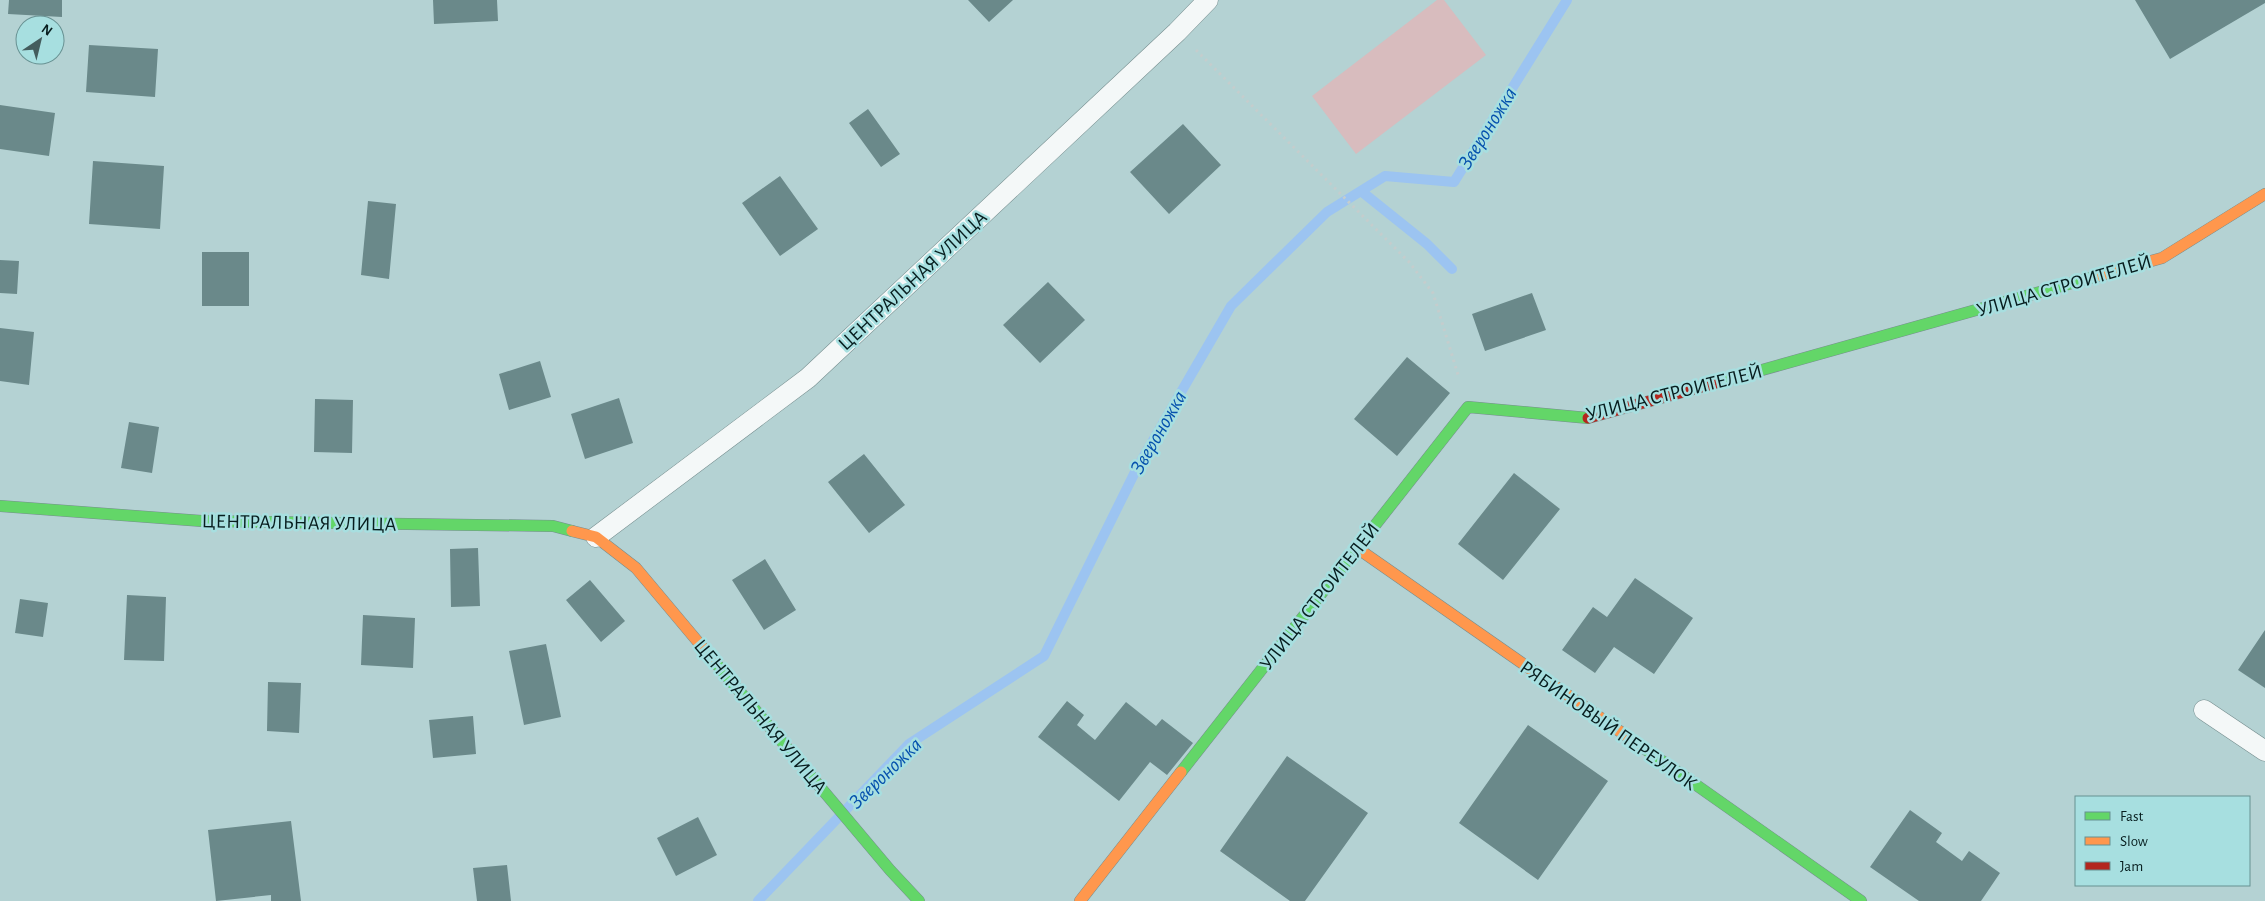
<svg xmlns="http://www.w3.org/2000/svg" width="2265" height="901" viewBox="0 0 2265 901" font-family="'Alegreya Sans',sans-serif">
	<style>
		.park { fill: #d8bcbe }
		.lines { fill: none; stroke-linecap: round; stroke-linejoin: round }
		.stream { stroke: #9cc4f1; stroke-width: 10 }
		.building { fill: #6a898a }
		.lane-casing { stroke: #768e8f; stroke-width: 21 }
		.fast-casing { stroke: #768e8f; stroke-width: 12 }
		.slow-casing { stroke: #768e8f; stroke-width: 12 }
		.jam-casing { stroke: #768e8f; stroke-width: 12 }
		.path { stroke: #c4cdcd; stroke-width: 3; stroke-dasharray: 2.5 4; stroke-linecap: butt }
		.lane { stroke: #f4f8f8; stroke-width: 20 }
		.fast { stroke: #63d668; stroke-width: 11 }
		.slow { stroke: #ff974d; stroke-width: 11 }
		.jam { stroke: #b3261e; stroke-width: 11 }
		.labels { text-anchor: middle; stroke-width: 5; stroke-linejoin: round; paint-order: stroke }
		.street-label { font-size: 20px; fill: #071d1e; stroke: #a7dfe0 }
		.water-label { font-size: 21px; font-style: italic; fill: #0551ad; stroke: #a7dfe0 }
	</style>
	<rect width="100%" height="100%" fill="#b4d2d3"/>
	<path class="park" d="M1437,0H1444L1486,55L1356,154L1312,96Z"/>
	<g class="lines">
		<path class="stream" d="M1361,191L1427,244L1452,269
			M758,901L909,744L1044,656L1137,468L1231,306L1327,212L1385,176L1454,182L1567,0"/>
	</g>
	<path class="building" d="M9,0H62V17L8,14Z
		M433,0H497L498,21L434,24Z
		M968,0H1013L989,22Z
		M2135,0H2265V3L2170,59Z
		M89,45L158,49L155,97L86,92Z
		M0,105L55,113L49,156L0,149Z
		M868,109L900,154L881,167L849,123Z
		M1183,124L1221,165L1169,214L1130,172Z
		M93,161L164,166L160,229L89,224Z
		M780,176L818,229L780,256L742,203Z
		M368,201L396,204L389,279L361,275Z
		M202,252H249V306H202Z
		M0,260L19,261L17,294L0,293Z
		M1048,282L1085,320L1040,363L1003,325Z
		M1532,293L1546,330L1485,351L1472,314Z
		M0,328L34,332L29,385L0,381Z
		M1407,357L1450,393L1397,456L1354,419Z
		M540,361L551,397L509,410L499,374Z
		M619,398L633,443L585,459L571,414Z
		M315,399L353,400L352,453L314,452Z
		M129,422L159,427L152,473L121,468Z
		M864,454L905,505L869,533L828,482Z
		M1514,473L1560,509L1503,580L1458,544Z
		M478,548L480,606L451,607L450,549Z
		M765,559L796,610L764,630L732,580Z
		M1635,578L1693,618L1654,674L1614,647L1595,673L1562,650L1593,607L1607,617Z
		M590,580L625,621L601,642L566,600Z
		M127,595L166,597L164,661L124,660Z
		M20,599L48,603L43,637L15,633Z
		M363,615L415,618L413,668L361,665Z
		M2265,630V688L2238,670Z
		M546,644L561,717L524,725L509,651Z
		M268,682L301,683L299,733L267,731Z
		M1067,701L1084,715L1077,725L1095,740L1126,702L1156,726L1162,719L1193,743L1167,775L1150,762L1119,801L1038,737Z
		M473,716L476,754L433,758L429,720Z
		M1528,725L1608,781L1538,880L1459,823Z
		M1287,756L1368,813L1305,901H1290L1220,851Z
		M1910,810L1942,833L1936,842L1962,861L1969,851L2000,873L1981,901H1919L1870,867Z
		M698,817L717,855L676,876L657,838Z
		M291,821L301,901H271V895L216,901L208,830Z
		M507,865L511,901H477L473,868Z"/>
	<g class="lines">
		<g class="lane-casing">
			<path id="lane" d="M596,537L808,378L1177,32L1208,0
				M2204,710L2265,751"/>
		</g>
		<g class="fast-casing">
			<path id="fast" d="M1719,382L2097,276
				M0,506L202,521L553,526L572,531
				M714,661L890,870L919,901
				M1638,744L1861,901
				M1181,772L1468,407L1588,418"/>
		</g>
		<g class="slow-casing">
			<path id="slow" d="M2097,276L2162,258L2265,194
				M572,531L596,537L636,568L714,661
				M1357,548L1638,744
				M1080,901L1181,772"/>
		</g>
		<g class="jam-casing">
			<path id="jam" d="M1588,418L1719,382"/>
		</g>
		<path class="path" d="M1196,50L1409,262L1433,293L1459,378"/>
		<use href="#lane" class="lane"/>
		<use href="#fast" class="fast"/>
		<use href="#slow" class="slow"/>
		<use href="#jam" class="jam"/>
	</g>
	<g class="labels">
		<g class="street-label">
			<text transform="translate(912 280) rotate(-43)" y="7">ЦЕНТРАЛЬНАЯ УЛИЦА</text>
			<text transform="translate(2064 285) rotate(-16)" y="7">УЛИЦА СТРОИТЕЛЕЙ</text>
			<text transform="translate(1674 392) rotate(-14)" y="7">УЛИЦА СТРОИТЕЛЕЙ</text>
			<text transform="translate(299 522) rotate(1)" y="7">ЦЕНТРАЛЬНАЯ УЛИЦА</text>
			<text transform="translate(1319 596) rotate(-52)" y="7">УЛИЦА СТРОИТЕЛЕЙ</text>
			<text transform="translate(761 716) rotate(50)" y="7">ЦЕНТРАЛЬНАЯ УЛИЦА</text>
			<text transform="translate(1609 725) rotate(35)" y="7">РЯБИНОВЫЙ ПЕРЕУЛОК</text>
		</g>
		<g class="water-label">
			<text transform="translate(1487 128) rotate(-58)" y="7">Звероножка</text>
			<text transform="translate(1158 432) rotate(-60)" y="7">Звероножка</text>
			<text transform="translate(885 773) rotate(-44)" y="7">Звероножка</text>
		</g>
	</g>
	<rect x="2075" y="796" width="175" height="90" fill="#a7dfe0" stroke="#679192"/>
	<rect x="2085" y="812" width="25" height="8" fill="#63d668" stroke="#679192"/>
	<text x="2120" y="821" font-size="15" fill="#071d1e">Fast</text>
	<rect x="2085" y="837" width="25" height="8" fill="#ff974d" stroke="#679192"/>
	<text x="2120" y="846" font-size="15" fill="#071d1e">Slow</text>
	<rect x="2085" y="862" width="25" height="8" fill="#b3261e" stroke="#679192"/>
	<text x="2120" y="871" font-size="15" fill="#071d1e">Jam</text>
	<g transform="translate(40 40) rotate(35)"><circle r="24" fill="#a7dfe0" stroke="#679192"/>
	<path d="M0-4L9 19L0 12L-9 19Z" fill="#445c5d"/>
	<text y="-8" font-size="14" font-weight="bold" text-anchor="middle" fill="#071d1e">N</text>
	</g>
</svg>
